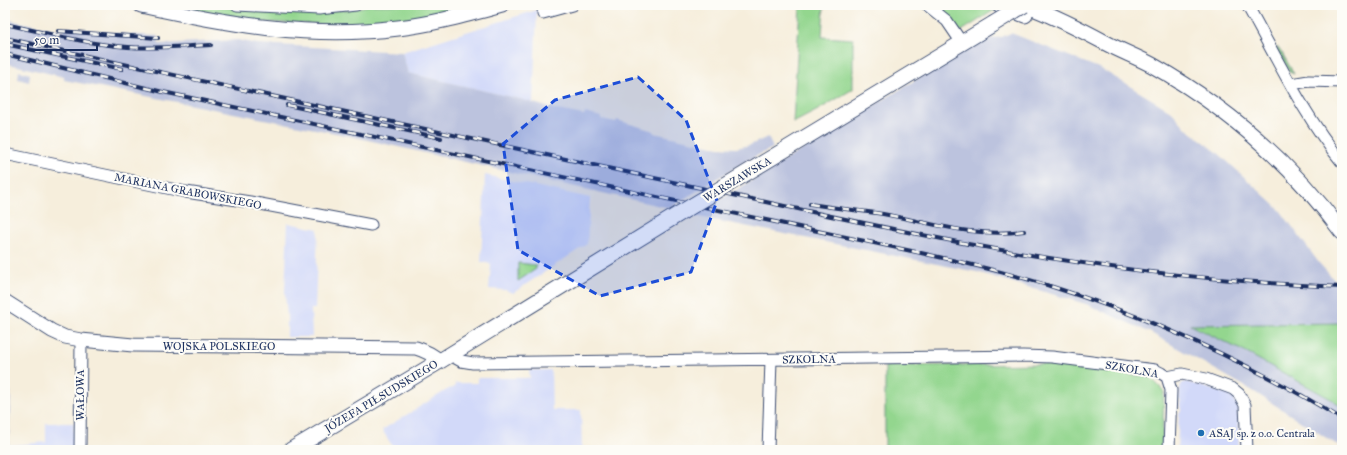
<svg xmlns="http://www.w3.org/2000/svg" width="1347" height="455" viewBox="0 0 1347 455" font-family="'IM FELL Great Primer',serif">
	<style>
		.built { fill: #d2d9f9 }
		.industrial { fill: #bcc3de }
		.green { fill: #93d68e; stroke: #578276 }
		.lines { fill: none; stroke-linecap: round; stroke-linejoin: round }
		.minor-casing { stroke: #3c4c71; stroke-width: 13 }
		.tertiary-casing { stroke: #3c4c71; stroke-width: 15 }
		.secondary-casing { stroke: #3c4c71; stroke-width: 17 }
		.minor { stroke: #fff; stroke-width: 11 }
		.tertiary { stroke: #fff; stroke-width: 13 }
		.secondary { stroke: #fff; stroke-width: 15 }
		.rail-casing { stroke: #1b2f5e; stroke-width: 4 }
		.rail { stroke: #fdfcf7; stroke-width: 2.5; stroke-dasharray: 8; stroke-linecap: butt }
		.secondary-bridge-casing { stroke: #3c4c71; stroke-width: 17; stroke-linecap: butt }
		.secondary-bridge { stroke: #fff; stroke-width: 15 }
		.marked { fill: #1d4ed8; fill-opacity: 0.2; stroke: #1d4ed8; stroke-width: 3; stroke-dasharray: 8 5; stroke-linejoin: round }
		.poi-dot { fill: #1f6fb2; stroke: #fdfcf7; stroke-width: 1.5 }
		.labels { text-anchor: middle; stroke-width: 4; stroke-linejoin: round; paint-order: stroke }
		.street-label { font-size: 11px; fill: #1b2f5e; stroke: #fdfcf7 }
		.poi-label { font-size: 11px; fill: #1b2f5e; stroke: #fdfcf7; text-anchor: start }
	</style>
	<rect width="100%" height="100%" fill="#fdfcf7"/>
	<filter id="ink" filterUnits="userSpaceOnUse"><feTurbulence type="fractalNoise" baseFrequency=".025" numOctaves="2"/><feDisplacementMap in="SourceGraphic" scale="8" xChannelSelector="R" yChannelSelector="G"/><feConvolveMatrix kernelMatrix="1 2 1 2 8 2 1 2 1" color-interpolation-filters="sRGB"/></filter>
	<filter id="wash" filterUnits="userSpaceOnUse"><feTurbulence type="fractalNoise" baseFrequency=".012" numOctaves="4" result="noise"/><feDisplacementMap in="SourceGraphic" scale="16" xChannelSelector="R" yChannelSelector="G"/><feGaussianBlur stdDeviation="0.9" result="paint"/><feColorMatrix in="noise" values="0 0 0 0 0 0 0 0 0 0 0 0 0 0 0 0 0 1.4 0 .05"/><feComposite in="paint" operator="in"/></filter>
	<g filter="url(#wash)">
		<rect width="100%" height="100%" fill="#f6eedc"/>
		<path class="built" d="M537,10L533,103L520,99L408,73L402,52Z
			M485,175L590,198L587,244L513,293L505,290L489,289L491,264L481,262Z
			M288,223L318,229L315,309H311L312,337H287V317L285,292Z
			M529,370H551L552,410H581L582,450H395L382,430L450,388L451,389L455,387V383H477V378H530Z
			M1187,382L1227,394L1235,400L1238,409L1239,450H1177L1179,414L1181,411V402L1179,399L1180,387L1182,383Z
			M46,423H74L73,450H5V446L46,442Z"/>
		<path class="industrial" d="M5,19L63,31L64,27L127,34L158,36L159,44L238,40L257,44L402,52L408,73L520,99L557,110L584,115L585,113L601,117V119L616,122L617,120L654,131V133L717,147L736,148L750,145L768,137L773,148L746,161L669,208L341,134L64,80V77L5,63Z
			M1011,33L1101,69L1171,111L1187,129L1217,152L1280,210L1319,263L1337,283H1342V448L1253,391L1151,333L1086,304L977,272L694,216L979,41L1001,37Z
			M19,71L30,74L29,82L18,79Z
			M5,390L11,391L9,446H5Z"/>
		<path class="green" d="M169,5H218L237,9L349,10L370,5H469L421,17L377,23L342,25L257,22Z
			M800,5H824L822,37L853,39V89L818,110L793,123Z
			M931,5H986L996,9L960,32Z
			M1276,48H1279L1294,74L1290,72Z
			M518,263L536,265V269L518,281Z
			M1342,323V406L1329,398L1245,352L1190,325Z
			M1049,364L1150,377L1164,391L1162,450H885V366Z"/>
	</g>
	<g filter="url(#ink)">
		<g class="lines">
			<g class="minor-casing">
				<path id="minor" d="M237,5L319,9L356,5
					M927,5L947,21L962,43
					M1247,5C1277,58 1303,115 1342,162
					M543,13L572,5
					M1291,84L1309,81L1342,82
					M5,154L186,192L250,202L371,225
					M450,355L461,361L473,363L1023,356L1052,357L1155,370L1161,373L1167,377
					M1167,377L1182,374L1206,379L1233,389L1239,394L1245,405L1247,450
					M1167,377L1171,390L1169,450
					M80,450L81,340
					M768,450L771,360"/>
			</g>
			<g class="tertiary-casing">
				<path id="tertiary" d="M5,301L52,331L65,337L81,340L133,345L416,348C426,351 432,354 440,361"/>
			</g>
			<g class="secondary-casing">
				<path id="secondary" d="M141,5C227,24 310,39 398,28C433,24 468,14 502,5
					M999,5L1025,15
					M1026,5C1054,16 1080,29 1106,43C1121,51 1137,57 1152,65C1227,107 1291,163 1342,232
					M758,166L993,24
					M291,450L440,361L682,212"/>
			</g>
			<use href="#minor" class="minor"/>
			<use href="#tertiary" class="tertiary"/>
			<use href="#secondary" class="secondary"/>
			<g class="rail-casing">
				<path id="rail" d="M5,24C46,33 87,44 128,47C156,49 184,46 211,45
					M58,31L158,38
					M5,38C221,86 437,131 654,178C758,200 863,224 968,244C1091,267 1217,282 1342,287
					M5,44L122,69
					M5,54L163,92L921,253C966,263 1010,273 1053,287C1154,319 1251,364 1342,419
					M287,105L441,138
					M810,204C834,208 858,210 883,214C932,223 974,238 1024,231"/>
			</g>
			<use href="#rail" class="rail"/>
			<g class="secondary-bridge-casing">
				<path id="secondary-bridge" d="M993,24L1024,5
					M682,212L758,166"/>
			</g>
			<use href="#secondary-bridge" class="secondary-bridge"/>
		</g>
	</g>
	<path class="marked" d="M638,77L686,120L717,201L691,272L600,296L518,250L503,144L555,100Z"/>
	<circle class="poi-dot" cx="1201" cy="433" r="4"/>
	<g class="labels">
		<g class="street-label">
			<text transform="translate(737 179) rotate(-31)" y="4">WARSZAWSKA</text>
			<text transform="translate(188 191) rotate(11)" y="4">MARIANA GRABOWSKIEGO</text>
			<text x="219" y="350">WOJSKA POLSKIEGO</text>
			<text transform="translate(809 359) rotate(-1)" y="4">SZKOLNA</text>
			<text transform="translate(1132 369) rotate(10)" y="4">SZKOLNA</text>
			<text transform="translate(80 395) rotate(-90)" y="4">WAŁOWA</text>
			<text transform="translate(381 396) rotate(-31)" y="4">JÓZEFA PIŁSUDSKIEGO</text>
		</g>
		<g class="poi-label">
			<text x="1209" y="437">ASAJ sp. z o.o. Centrala</text>
		</g>
	</g>
	<rect width="1347" height="455" fill="none" stroke="#fdfcf7" stroke-width="20"/>
	<path d="M28 44v6h69v-6" fill="none" stroke="#1b2f5e" stroke-width="2"/>
	<text x="34" y="44" font-size="12" fill="#1b2f5e" stroke="#fdfcf7" stroke-width="3" paint-order="stroke">50 m</text>
</svg>
